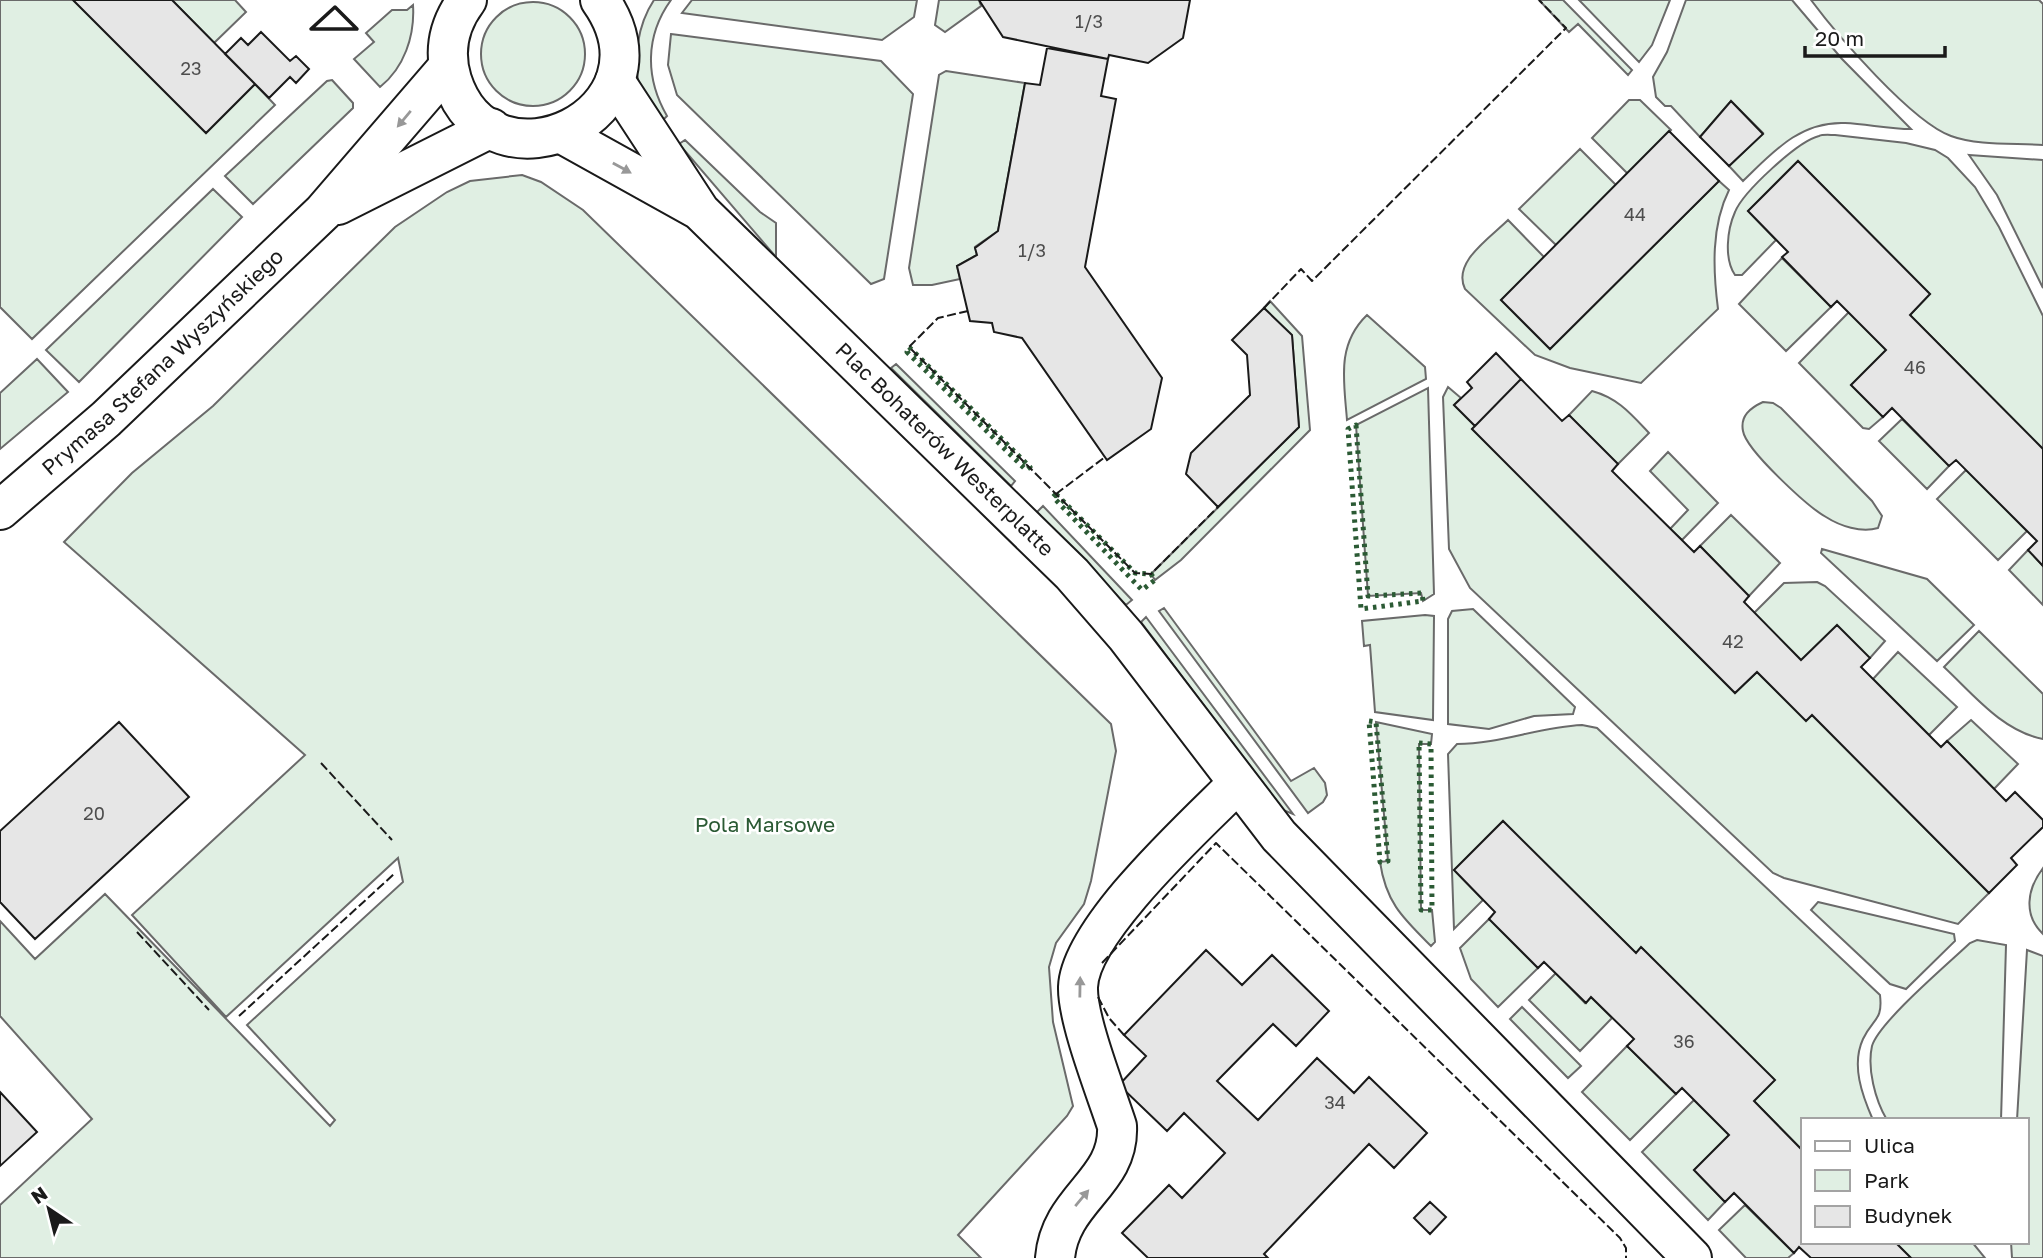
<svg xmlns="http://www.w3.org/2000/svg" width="2043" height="1258" viewBox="0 0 2043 1258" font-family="'Golos Text',sans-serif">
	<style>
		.green { fill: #e0efe3; stroke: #6a6a6a; stroke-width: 2 }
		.building { fill: #e6e6e6; stroke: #1a1a1a; stroke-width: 2 }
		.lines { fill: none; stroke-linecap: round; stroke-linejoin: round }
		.street-casing { stroke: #1a1a1a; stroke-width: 42 }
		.secondary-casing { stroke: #1a1a1a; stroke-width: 42 }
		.street { stroke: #fff; stroke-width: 38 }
		.secondary { stroke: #fff; stroke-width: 38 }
		.hedge { stroke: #2b5a34; stroke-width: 5; stroke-dasharray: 3.5 5; stroke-linecap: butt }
		.fence { stroke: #1a1a1a; stroke-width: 2; stroke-dasharray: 9 3.5; stroke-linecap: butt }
		.wall { stroke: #1a1a1a; stroke-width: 3.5 }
		.oneway { fill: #989898 }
		.labels { text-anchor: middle; stroke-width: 5; stroke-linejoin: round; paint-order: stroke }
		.number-label { font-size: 18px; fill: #4d4d4d }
		.street-label { font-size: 21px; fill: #1a1a1a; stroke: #fff }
		.park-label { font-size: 21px; fill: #2b5a34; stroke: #fff }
	</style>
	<rect width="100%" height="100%" fill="#fff"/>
	<path class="green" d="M0,0H73L206,133L255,84L275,105L32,339L0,307Z
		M172,0H235L246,12L214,43Z
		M654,0H671C645,36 645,78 667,116L661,122C654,111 644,99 640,88C632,60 638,24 654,0Z
		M692,0H917L914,17L882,40L682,13Z
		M939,0H979L981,6L945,32L935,25Z
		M1539,0H1563L1632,70L1628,75L1578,24L1569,32Z
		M1579,0H1670L1652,45L1639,62Z
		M1686,0H1792L1842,59L1911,129C1889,129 1867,124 1845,123C1800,121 1773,152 1743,181L1729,166L1763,133L1731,101L1700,137L1671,106H1665L1656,97L1653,77L1667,52Z
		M1811,0H2039L2043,4V145C2014,143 1978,146 1951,136C1912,122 1837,35 1811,0Z
		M481 54a52 52 0 1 1 104 0a52 52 0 1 1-104 0Z
		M413,5C415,36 404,68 380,87L354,59L374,42L366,33L392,10H407Z
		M671,34L881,61L913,94L884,279L871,284L677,95L668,65Z
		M946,71L1025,83L998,231L975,247L977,255L957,266L960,279L932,285H913L909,268L939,75Z
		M332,80L353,103V108L253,204L225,176L327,81Z
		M1629,100H1640L1671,130L1628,174L1592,138Z
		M1835,135L1906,143L1935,150L1948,158L1975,187L1999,227L2043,316V449L1910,315L1930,294L1798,161L1748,211L1776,240L1742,275H1735C1724,259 1727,230 1735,212C1743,192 1798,141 1819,136C1823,134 1830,135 1835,135Z
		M685,140L760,212L776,223V257L679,144Z
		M1580,149L1616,185L1556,245L1519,209Z
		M1969,155L2043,160V288L1997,195Z
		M522,175L541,182L583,210L1111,724L1116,751L1091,881L1084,904L1056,943L1049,967L1053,1022L1073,1106L1067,1116L958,1235L981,1258H0V1205L92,1119L0,1016V921L35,959L105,894L330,1126L335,1120L247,1025L403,882L398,858L226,1017L132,915L305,755L64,542L132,473L213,406L395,227L447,192L470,181Z
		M1719,181L1729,190C1711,226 1713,270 1718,309L1641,383L1570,368L1535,355L1465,289C1452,262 1490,238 1508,220L1544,257L1501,300L1550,349Z
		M213,189L242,217L79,382L46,350Z
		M1782,258L1831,307L1786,351L1739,304Z
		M1270,301L1302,336L1310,430L1181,560L1155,580L1151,574L1299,427L1292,336L1264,308Z
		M1849,312L1886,350L1851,385L1883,417L1869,429L1863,428L1799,363Z
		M1367,315L1425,367L1426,379L1347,420C1344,381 1336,345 1367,315Z
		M37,359L68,392L0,449V393Z
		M896,364L1015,481L1011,486L891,368Z
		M1448,387L1461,398L1454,405L1475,426L1472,429L1735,693L1757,672L1806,720L1812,715L1989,893L1958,924L1784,878L1773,873L1470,588L1449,549L1443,397Z
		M1428,388L1434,594L1423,601L1421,593L1368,596L1356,425Z
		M1592,391C1618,398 1631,414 1649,433L1618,464L1569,415Z
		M1763,402L1773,403L1781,408L1872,501L1882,516L1878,528C1861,533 1840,526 1826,517C1808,507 1746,450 1743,431C1740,416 1750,408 1763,402Z
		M1902,419L1949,466L1927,489L1879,441Z
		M1668,452L1718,503L1682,540L1670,529L1688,510L1650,471Z
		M1966,470L2027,531L1998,560L1937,499Z
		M1043,506L1132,600L1126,605L1037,512Z
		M1731,515L1780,563L1749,596L1700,546Z
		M1822,549L1927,579L1974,625L1937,661L1821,553Z
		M2028,550L2043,566V605L2009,570Z
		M1817,582L1825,586L1885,641L1870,658L1801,660L1754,613L1784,583Z
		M1164,608L1291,781L1314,768L1325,783L1327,795L1323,802L1308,813L1159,611Z
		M1473,609L1575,707L1573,714L1534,716L1489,729L1448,724V619L1452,611Z
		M1425,615L1434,616L1433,720L1375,712L1370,645L1364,646L1362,621Z
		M1146,617L1293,814L1283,810L1141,622Z
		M1979,631L2043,694V739C2002,731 1973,694 1944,667Z
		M1898,652L1957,707L1929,735L1873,679Z
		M1971,720L2018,764L1994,789L1947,741Z
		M1376,722L1432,734L1431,744H1419L1421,910H1432L1435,942L1431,946C1403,918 1386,903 1380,862L1388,861Z
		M1582,725L1597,728L1880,995C1883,1021 1873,1018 1863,1039C1851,1065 1862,1095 1873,1120H1803V1151L1754,1101L1774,1080L1642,948L1636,953L1503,821L1454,870L1483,900L1454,929L1448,754L1457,744C1500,744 1539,727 1582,725Z
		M2043,868V934C2023,915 2027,889 2043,868Z
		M1818,902L1954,934L1955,941L1906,989L1890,984L1811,910Z
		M1489,919L1538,968L1498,1007L1471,979L1460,948Z
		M1977,940L2006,945L2001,1120H1887C1875,1100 1867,1068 1872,1046C1879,1022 1949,963 1970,943Z
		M2027,950L2043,956V1258H2012L2011,1242H2027V1120H2017Z
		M1556,973L1585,1003L1591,997L1612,1018L1580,1051L1529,1000Z
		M1522,1007L1581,1066L1568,1078L1510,1019Z
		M1627,1046L1676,1094L1630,1140L1582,1092Z
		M1694,1100L1729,1135L1694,1170L1725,1202L1708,1220L1642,1152Z
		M1745,1205L1794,1253L1788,1258H1746L1719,1230Z
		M1895,1242H1972L1985,1258H1911Z"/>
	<path class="building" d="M73,0H172L255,84L206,133Z
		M979,0H1190L1183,38L1148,63L1109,55L1108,59L1003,37Z
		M261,32L290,61L296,56L309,69L296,83L290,77L269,98L225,54L241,38L248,45Z
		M1047,48L1108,59L1101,96L1116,99L1085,267L1162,378L1151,429L1107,460L1022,338L994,332L992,323L970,321L957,266L977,255L975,248L998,231L1025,83L1040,85Z
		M1731,101L1763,134L1729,166L1700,137Z
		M1669,131L1719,181L1550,349L1501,300Z
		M1798,161L1930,294L1910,315L2043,449V566L2028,550L2037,541L1956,460L1949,466L1892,408L1883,417L1851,385L1886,350L1837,301L1831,307L1782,257L1788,252L1748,211Z
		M1264,308L1292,335L1299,427L1218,507L1186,474L1191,453L1250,395L1247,355L1232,340Z
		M1496,353L1521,379L1475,426L1454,405L1472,388L1467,382Z
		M1521,379L1562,421L1569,415L1618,464L1612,471L1694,552L1700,546L1749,596L1744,602L1801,660L1837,625L1870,658L1861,667L1941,747L1947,741L2006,801L2015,792L2043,820V827L2011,858L2017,865L1989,893L1812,715L1806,721L1757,672L1735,693L1472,429Z
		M119,722L189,797L35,939L0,902V831Z
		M1503,821L1636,953L1641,947L1775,1080L1754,1101L1803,1151V1242H1895L1911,1258H1811L1799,1247L1794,1253L1734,1193L1725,1202L1694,1170L1729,1135L1682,1088L1676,1094L1627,1046L1634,1039L1591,997L1586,1003L1544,962L1538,968L1489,919L1495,912L1454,870Z
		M1206,950L1242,985L1272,955L1329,1011L1296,1046L1273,1024L1217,1081L1258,1120L1317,1058L1354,1093L1369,1077L1427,1133L1394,1168L1369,1144L1264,1254L1268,1258H1148L1122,1233L1169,1185L1182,1198L1225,1153L1184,1113L1167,1131L1119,1085L1146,1056L1124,1035Z
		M0,1092L37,1132L0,1166Z
		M1430,1202L1446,1217L1430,1234L1414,1218Z"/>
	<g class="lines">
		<g class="street-casing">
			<g id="street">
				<path id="s1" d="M615,81L700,211L1072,574L1126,636L1279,836L1692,1258"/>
				<path d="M562,134L695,208"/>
				<path d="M1055,1258C1060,1198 1120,1183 1117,1126C1106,1092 1077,1019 1078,987C1080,930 1195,826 1237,784"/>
			</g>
		</g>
		<g class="secondary-casing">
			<g id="secondary">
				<path d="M467,0C449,24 443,51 452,80C491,202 680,113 600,0"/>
				<path d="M338,205L491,128"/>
				<path id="s2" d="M0,510L106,419L323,212L448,67"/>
			</g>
		</g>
		<use href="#street" class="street"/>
		<use href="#secondary" class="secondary"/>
		<path class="hedge" d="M909,347L1030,467L1026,470L907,352Z
			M1356,425L1368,596L1422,593L1423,601L1361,609L1348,429Z
			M1056,494L1135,573L1151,574L1155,580L1142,590L1053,497Z
			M1369,721L1376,722L1388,861L1380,862Z
			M1419,743L1431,744L1432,910H1421Z"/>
		<path class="fence" d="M1264,308L1301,269L1312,281L1566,28L1539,0
			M968,311L938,318L909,347L1135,573L1151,574L1218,507
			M1056,494L1105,457
			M321,763L392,840
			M137,932L209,1010
			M1102,963L1216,843L1620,1238L1626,1248V1258
			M1098,997L1109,1018L1124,1035
			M239,1016L394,874"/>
		<path class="wall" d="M335,7L357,29H311Z"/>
	</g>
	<defs><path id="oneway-solid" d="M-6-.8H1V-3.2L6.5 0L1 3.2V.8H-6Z" transform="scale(1.75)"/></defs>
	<g class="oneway">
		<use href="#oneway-solid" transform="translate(404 119) rotate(130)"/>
		<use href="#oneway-solid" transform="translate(622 168) rotate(29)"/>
		<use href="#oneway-solid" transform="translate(1080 987) rotate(-89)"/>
		<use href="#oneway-solid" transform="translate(1082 1198) rotate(-50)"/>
	</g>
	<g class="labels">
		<g class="number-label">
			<text x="1089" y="28">1/3</text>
			<text x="191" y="75">23</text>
			<text x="1635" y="221">44</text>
			<text x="1032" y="257">1/3</text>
			<text x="1915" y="374">46</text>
			<text x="1733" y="648">42</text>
			<text x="94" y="820">20</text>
			<text x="1684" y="1048">36</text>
			<text x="1335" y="1109">34</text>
		</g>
		<g class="street-label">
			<text dy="7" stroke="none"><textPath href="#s2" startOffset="220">Prymasa Stefana Wyszyńskiego</textPath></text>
			<text dy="7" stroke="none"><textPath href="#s1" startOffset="497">Plac Bohaterów Westerplatte</textPath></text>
		</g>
		<g class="park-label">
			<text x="765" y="832">Pola Marsowe</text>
		</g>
	</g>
	<rect x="1801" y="1118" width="228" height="126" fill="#ffffff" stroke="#a3a3a3" stroke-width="2"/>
	<rect x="1815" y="1141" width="35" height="10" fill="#ffffff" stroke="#a3a3a3" stroke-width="2"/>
	<text x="1864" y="1153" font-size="21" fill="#1a1a1a">Ulica</text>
	<rect x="1815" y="1170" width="35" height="21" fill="#e0efe3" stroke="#a3a3a3" stroke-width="2"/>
	<text x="1864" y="1188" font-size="21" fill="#1a1a1a">Park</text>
	<rect x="1815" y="1206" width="35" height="21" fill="#e6e6e6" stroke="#a3a3a3" stroke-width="2"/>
	<text x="1864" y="1223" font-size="21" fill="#1a1a1a">Budynek</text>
	<g transform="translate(49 1209) rotate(325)" stroke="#ffffff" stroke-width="5" paint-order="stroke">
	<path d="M0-5L12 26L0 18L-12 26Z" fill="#1a1a1a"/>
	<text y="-10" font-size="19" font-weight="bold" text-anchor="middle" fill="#1a1a1a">N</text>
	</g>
	<path d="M1805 46v10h140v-10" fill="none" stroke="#1a1a1a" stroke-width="3.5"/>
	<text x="1815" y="46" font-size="21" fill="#1a1a1a" stroke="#ffffff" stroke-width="5" paint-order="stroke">20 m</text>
</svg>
